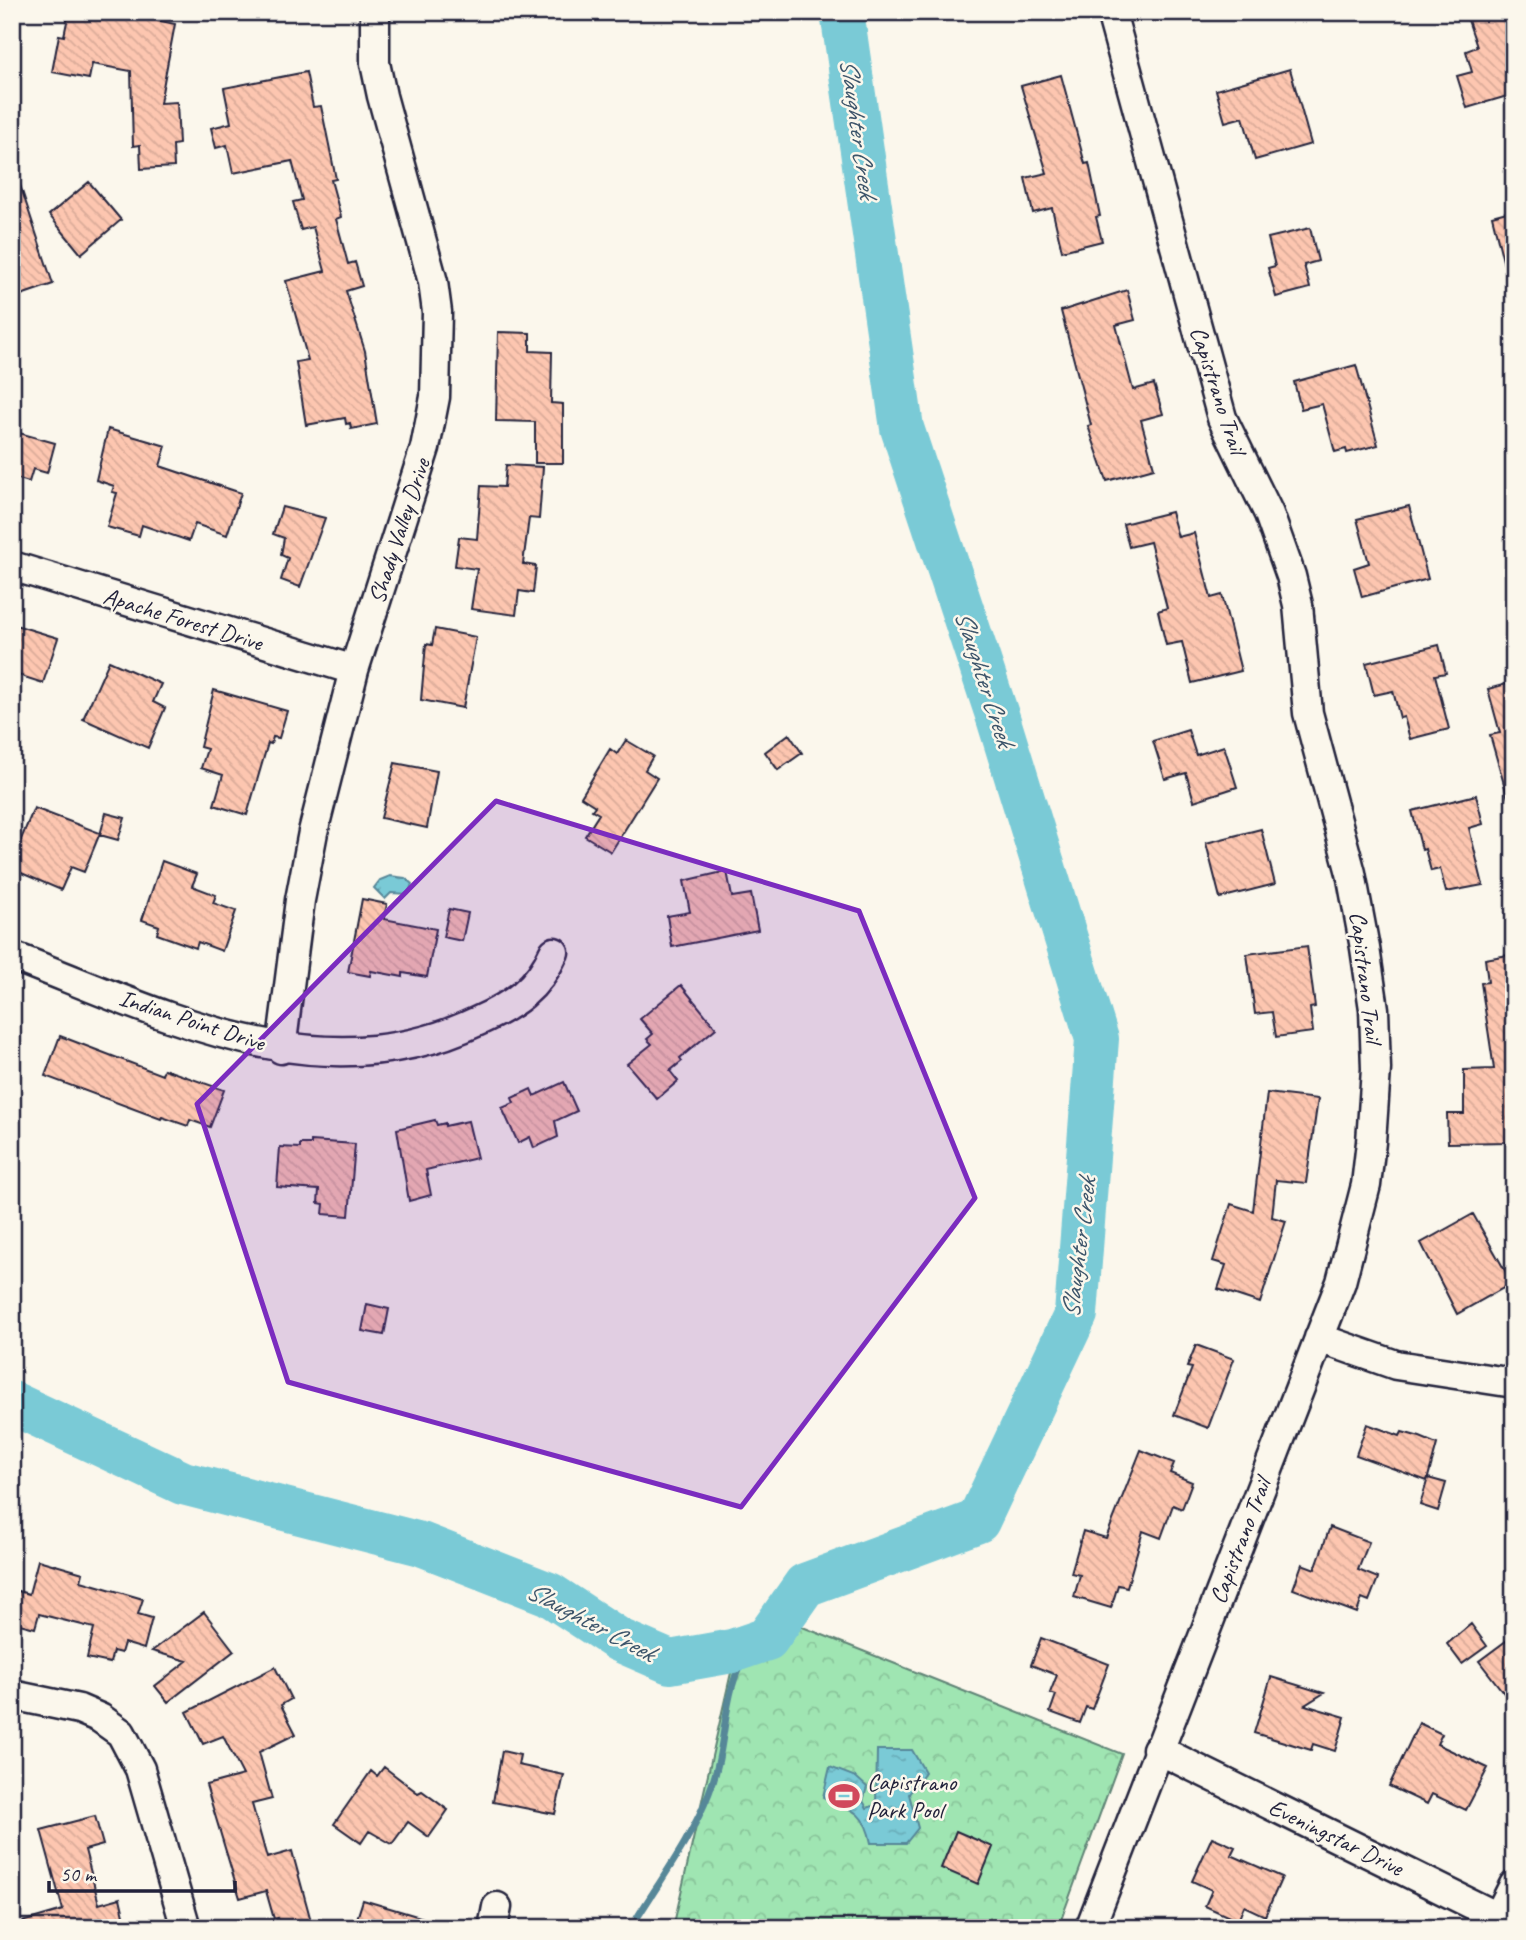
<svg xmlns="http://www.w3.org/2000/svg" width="1526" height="1940" viewBox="0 0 1526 1940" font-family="Caveat,sans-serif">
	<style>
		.park { fill: url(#park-crowns); stroke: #608476; stroke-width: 2 }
		.water { fill: url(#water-ripples); stroke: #578798; stroke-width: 2 }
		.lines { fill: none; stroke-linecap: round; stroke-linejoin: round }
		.stream { stroke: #578798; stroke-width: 7 }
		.river { stroke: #7acad6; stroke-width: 44 }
		.building { fill: url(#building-back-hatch); stroke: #22223b; stroke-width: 2 }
		.minor-casing { stroke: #22223b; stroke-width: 33 }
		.minor { stroke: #fbf7ec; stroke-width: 28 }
		.marked { fill: #7b2cbf; fill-opacity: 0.2; stroke: #7b2cbf; stroke-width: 5; stroke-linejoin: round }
		.labels { text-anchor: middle; stroke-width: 5; stroke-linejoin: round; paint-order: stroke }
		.street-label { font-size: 24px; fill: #22223b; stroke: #fbf7ec }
		.poi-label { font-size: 24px; fill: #22223b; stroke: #fbf7ec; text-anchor: start }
		.water-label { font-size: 26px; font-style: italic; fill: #3c546a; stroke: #fbf7ec }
	</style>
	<defs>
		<pattern id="park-crowns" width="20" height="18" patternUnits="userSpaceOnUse" patternTransform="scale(1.75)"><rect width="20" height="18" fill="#9fe5b2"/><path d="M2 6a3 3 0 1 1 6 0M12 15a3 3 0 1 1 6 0" fill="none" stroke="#89c49a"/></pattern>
		<pattern id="water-ripples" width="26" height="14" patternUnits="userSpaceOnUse" patternTransform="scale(1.75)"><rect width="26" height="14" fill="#7acad6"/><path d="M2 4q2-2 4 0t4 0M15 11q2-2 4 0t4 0" fill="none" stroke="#69adb9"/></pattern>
		<pattern id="building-back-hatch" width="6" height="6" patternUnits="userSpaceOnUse" patternTransform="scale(1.75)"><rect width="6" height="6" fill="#fdc6b0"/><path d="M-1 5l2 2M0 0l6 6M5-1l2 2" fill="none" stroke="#d9aa98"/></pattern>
	</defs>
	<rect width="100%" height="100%" fill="#fbf7ec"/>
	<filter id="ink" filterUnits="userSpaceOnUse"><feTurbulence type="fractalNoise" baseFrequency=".0143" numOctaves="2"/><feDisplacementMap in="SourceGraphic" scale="14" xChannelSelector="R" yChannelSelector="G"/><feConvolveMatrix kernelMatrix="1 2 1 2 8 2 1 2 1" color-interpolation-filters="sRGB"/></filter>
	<g filter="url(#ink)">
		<path class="park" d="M795,1624L1122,1754L1058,1928H673L735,1655Z"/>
		<path class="water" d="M390,876L405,878L412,884L408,894L391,893L385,899L374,888L380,880Z
			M877,1750H912L925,1772L909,1794L918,1828L906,1843H871C865,1811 851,1809 823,1797L830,1767L856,1777L867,1787L863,1801L867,1808L876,1805Z"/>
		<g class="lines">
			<path class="stream" d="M636,1928L637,1918C662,1878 692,1837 709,1793C730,1740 719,1693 751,1645"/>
			<path class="river" d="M12,1403L183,1483L421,1544L549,1594L619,1640L670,1662L732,1651L767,1639L805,1585L978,1521L1076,1314L1097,1039L998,718L902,428L842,12"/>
		</g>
		<path class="building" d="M69,12H120L175,24L160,103L177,102L179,144L173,145L174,167L141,169L140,145L133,146L131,71L92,64L89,79L52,72L59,35L64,36Z
			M1494,12H1504L1514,43V94L1467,108L1457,76L1472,72L1466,51L1477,47L1468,20Z
			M1290,69L1311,144L1255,160L1243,117L1225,122L1216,90Z
			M306,72L313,107L321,106L336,179L331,180L341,217L336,219L348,264L355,262L362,286L346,291L365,351L377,424L351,429L350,423L346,424L345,418L306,425L296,362L308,360L286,281L325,271L313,227L301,230L293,202L302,200L292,161L233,173L227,145L216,148L211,128L231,123L224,88Z
			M1061,75L1085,164L1089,163L1100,216L1096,217L1102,241L1062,251L1052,208L1033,213L1025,178L1047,173L1021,86Z
			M16,173L53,284L12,298V174Z
			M89,182L121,220L81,254L49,215Z
			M1514,210V272L1506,273L1492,216Z
			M1310,228L1318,261L1304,265L1310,288L1276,297L1268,268L1275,266L1268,238Z
			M1127,290L1135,320L1116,325L1133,390L1154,384L1163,414L1141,420L1154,468L1107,481L1088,426L1091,425L1061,311Z
			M498,332L530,333V351L552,352L551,403L563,404V463H535V422L496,421Z
			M1356,365L1378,445L1347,453L1346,449L1335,452L1322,404L1301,409L1294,382Z
			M108,429L166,446L160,466L241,493L227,535L195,524L189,541L142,525L139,536L107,527L117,493L112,492L114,486L96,480Z
			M12,431L55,443L47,473L33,469L29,482L12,477Z
			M506,465L543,467L539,519L529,518L523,564L536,566L533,593L519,591L516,615L471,609L477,569L455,566L459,537L477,539L481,486L504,487Z
			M1409,506L1428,579L1362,597L1354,568L1369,563L1357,519Z
			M282,507L325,518L300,587L281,580L288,558L281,555L284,538L273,534Z
			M1171,512L1178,537L1194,533L1211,598L1222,595L1241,671L1192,683L1182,642L1166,645L1158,611L1167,608L1150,542L1129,547L1123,524Z
			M12,624L58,638L43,683L12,673Z
			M435,629L476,637L463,708L421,700L426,644L432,645Z
			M1439,645L1446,673L1435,675L1449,729L1410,739L1404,717L1400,718L1393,691L1374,695L1366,663Z
			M109,661L161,684L153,702L165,708L148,748L83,719Z
			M1514,682V797L1508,798L1490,735L1500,733L1488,689Z
			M214,690L287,711L279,738L273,737L271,744L268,743L247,815L214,805L223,775L201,768L207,749L200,747Z
			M1188,730L1196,755L1224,746L1237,787L1194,801L1186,773L1165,779L1153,741Z
			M789,734L802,753L778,770L765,752Z
			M626,740L653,756L645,770L657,778L611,852L585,836L599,814L592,810L595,806L581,797L610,749L617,754Z
			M395,763L437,771L427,828L381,818Z
			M1476,795L1483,824L1469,828L1483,885L1446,892L1440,869L1431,871L1425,849L1422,850L1412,811Z
			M34,808L100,833L84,872L71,867L61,890L12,869V861Z
			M106,813L125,818L118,840L100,835Z
			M1261,829L1275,884L1220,898L1206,843Z
			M162,861L197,874L192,886L216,895L213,903L236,911L222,951L198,942L196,948L157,934L159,926L142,920Z
			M727,871L732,897L751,894L758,930L672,947L667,916L690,912L684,881Z
			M362,899L387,904L384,919L436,929L427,977L403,973V977L371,971L370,976L348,972Z
			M449,909L468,913L462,941L443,937Z
			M1307,946L1315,1007L1310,1008L1313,1032L1276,1037L1272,1012L1255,1014L1247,954Z
			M1514,954V1122H1509V1142L1448,1143L1447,1114H1464V1070L1494,1069L1481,983L1488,982L1485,959Z
			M681,985L716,1028L680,1058L682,1061L670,1071L678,1081L657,1099L627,1064L652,1044L647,1039L653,1034L640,1019Z
			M60,1036L162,1075L164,1069L224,1090L210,1127L190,1120L188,1126L162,1117L161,1119L45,1076Z
			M564,1082L577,1111L555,1121L558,1137L534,1148L530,1137L518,1143L502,1108L514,1103L512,1098L531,1089L534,1096Z
			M1267,1093L1318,1099L1306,1183L1276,1180L1272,1217L1286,1221L1260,1303L1218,1289L1226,1265L1213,1261L1231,1204L1253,1211Z
			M435,1120L437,1125L445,1123V1126L468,1121L477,1158L426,1170L431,1195L409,1201L397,1129Z
			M311,1141L355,1144L349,1216L323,1214L324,1204L318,1203L319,1190L277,1187L280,1147L300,1148V1144H311Z
			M1473,1214L1512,1283L1457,1314L1421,1243Z
			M367,1304L389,1309L384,1335L362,1331Z
			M1196,1345L1234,1359L1208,1428L1174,1415L1192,1368L1187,1367Z
			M1367,1424L1400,1436L1402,1432L1420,1437L1437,1444L1427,1481L1356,1455Z
			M1141,1450L1174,1463L1170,1473L1192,1482L1182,1509L1173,1505L1161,1538L1143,1531L1127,1587L1118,1585L1111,1608L1074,1597L1080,1575L1071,1573L1083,1531L1106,1538Z
			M1428,1478L1446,1483L1438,1511L1420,1505Z
			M1330,1527L1369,1542L1358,1570L1378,1578L1369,1601L1362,1598L1357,1613L1293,1589L1302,1564L1315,1569Z
			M38,1560L83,1573L81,1581L143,1599L138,1614L152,1618L144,1649L124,1643L121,1653L113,1651L110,1663L87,1658L94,1628L39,1614L35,1628L12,1622L18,1591L29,1594Z
			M204,1612L234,1651L168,1702L155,1686L187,1661L152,1651Z
			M1471,1624L1487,1646L1462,1664L1447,1644Z
			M1514,1635V1706L1479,1661Z
			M1041,1638L1109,1664L1092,1709L1086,1707L1080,1723L1050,1712L1056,1695L1050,1693L1057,1675L1031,1665Z
			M275,1667L291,1699L281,1705L296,1734L259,1752L272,1799L252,1804L267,1858L292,1851L311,1921L284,1928H281L278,1918L274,1919L266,1891L240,1898L206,1785L243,1775L223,1736L203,1744L187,1712Z
			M1271,1677L1324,1693L1305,1705L1345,1717L1335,1751L1313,1744L1311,1750L1254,1733Z
			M1419,1723L1442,1734L1437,1744L1488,1768L1466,1810L1432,1794L1427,1804L1389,1786Z
			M502,1751L520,1755L518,1765L564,1775L555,1814L493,1802Z
			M384,1767L418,1793L422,1791L448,1810L429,1837L408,1822L392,1844L369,1831L361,1843L334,1824L371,1771L377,1776Z
			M95,1816L103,1845L85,1850L99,1904L120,1898L127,1928H23L22,1922L63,1910L41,1830Z
			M956,1831L993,1847L978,1884L941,1868Z
			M1212,1837L1235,1847L1231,1855L1282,1877L1265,1916L1244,1906L1238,1921L1205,1906L1212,1890L1192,1881Z
			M363,1900L440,1923L439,1928H354Z"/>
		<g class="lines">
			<g class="minor-casing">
				<path id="minor" d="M12,566L354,670
					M12,956C161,1013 319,1097 478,1021C513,1005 538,989 554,952
					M281,1049L300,900L313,832L354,670L425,448L435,397L437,312L433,282L382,96L375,63V12
					M1319,1338L1396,1365L1514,1383
					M12,1695L79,1709L100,1718L121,1733L140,1769L186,1928
					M1157,1749L1514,1925
					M1498,1917L1514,1885
					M493,1928L497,1907
					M1090,1928L1341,1282L1366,1185L1371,1142L1376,1069L1374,1009L1365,948L1351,873L1308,713L1298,605L1291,576L1269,514L1222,418L1111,12"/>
			</g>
			<use href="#minor" class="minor"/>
		</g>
	</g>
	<path class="marked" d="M496,801L859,911L975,1198L741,1507L288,1382L197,1104Z"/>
	<defs>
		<g id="stadium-bare" transform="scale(2.415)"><path d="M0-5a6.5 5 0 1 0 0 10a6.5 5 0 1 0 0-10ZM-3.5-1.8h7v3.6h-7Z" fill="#d1495b" stroke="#fbf7ec" stroke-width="2.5" paint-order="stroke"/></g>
	</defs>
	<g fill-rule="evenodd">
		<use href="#stadium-bare" x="844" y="1796"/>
	</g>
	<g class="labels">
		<g class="street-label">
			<text transform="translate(1218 390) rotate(72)" y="8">Capistrano Trail</text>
			<text transform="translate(399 531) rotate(-72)" y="8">Shady Valley Drive</text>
			<text transform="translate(183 619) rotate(17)" y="8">Apache Forest Drive</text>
			<text transform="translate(1366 977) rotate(83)" y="8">Capistrano Trail</text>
			<text transform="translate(192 1020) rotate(18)" y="8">Indian Point Drive</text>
			<text transform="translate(1240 1541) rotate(-69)" y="8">Capistrano Trail</text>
			<text transform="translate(1336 1837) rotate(26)" y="8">Eveningstar Drive</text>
		</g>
		<g class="poi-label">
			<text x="867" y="1790">Capistrano<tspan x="867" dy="28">Park Pool</tspan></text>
		</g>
		<g class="water-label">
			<text transform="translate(859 128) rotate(82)" y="9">Slaughter Creek</text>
			<text transform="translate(985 678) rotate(72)" y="9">Slaughter Creek</text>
			<text transform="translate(1078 1248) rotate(-83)" y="9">Slaughter Creek</text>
			<text transform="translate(591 1621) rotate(28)" y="9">Slaughter Creek</text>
		</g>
	</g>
	<rect width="1526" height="1940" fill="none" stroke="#fbf7ec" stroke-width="42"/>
	<rect x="21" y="21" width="1484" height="1898" fill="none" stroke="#22223b" stroke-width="2.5" filter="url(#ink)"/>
	<path d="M49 1881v10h186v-10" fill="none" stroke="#22223b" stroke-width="3.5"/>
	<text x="60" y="1881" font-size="21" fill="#22223b" stroke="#fbf7ec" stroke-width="5" paint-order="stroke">50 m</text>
</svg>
